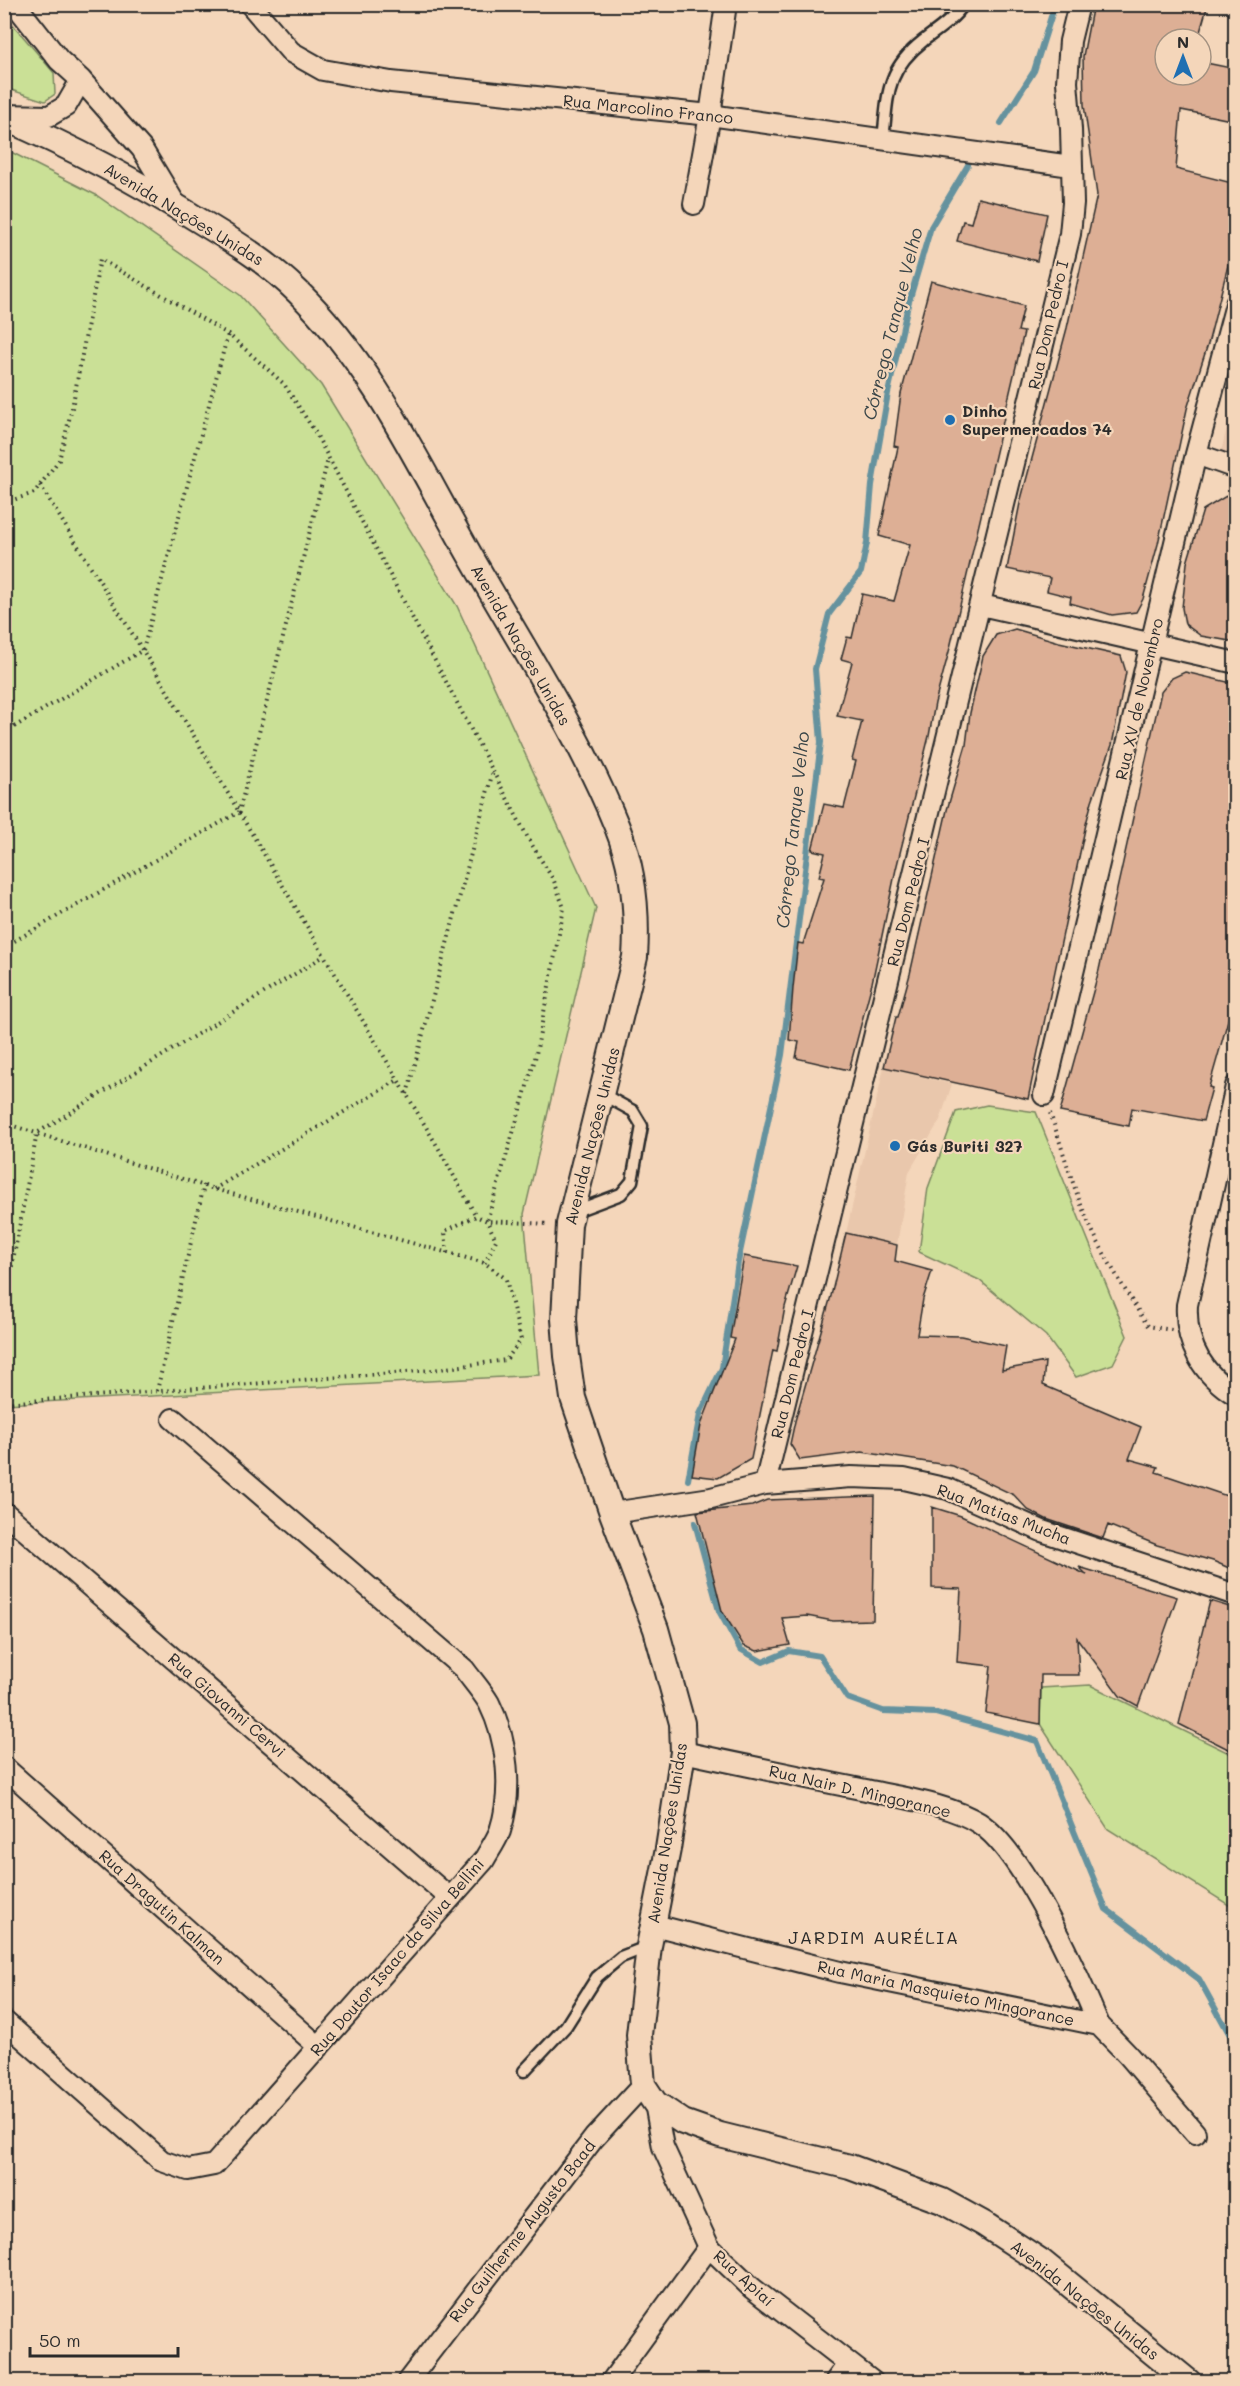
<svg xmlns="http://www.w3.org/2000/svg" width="1240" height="2386" viewBox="0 0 1240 2386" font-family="Mali,sans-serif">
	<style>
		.built { fill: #e9c7ac }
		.green { fill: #cae096; stroke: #7a8660; stroke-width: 1.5 }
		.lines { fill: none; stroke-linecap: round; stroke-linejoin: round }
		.stream { stroke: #65929e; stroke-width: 6 }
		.building { fill: #ddaf95; stroke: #2b2b2b; stroke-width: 1.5 }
		.service-casing { stroke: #2b2b2b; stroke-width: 15 }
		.minor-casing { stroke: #2b2b2b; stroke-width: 24 }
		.tertiary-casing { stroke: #2b2b2b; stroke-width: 28 }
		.path { stroke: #2b2b2b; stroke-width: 4; stroke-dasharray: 1.5 4.5; stroke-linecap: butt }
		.service { stroke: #f4d6ba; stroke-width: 10 }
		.minor { stroke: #f4d6ba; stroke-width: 20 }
		.tertiary { stroke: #f4d6ba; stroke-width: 24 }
		.poi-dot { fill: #1f6fb2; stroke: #f4d6ba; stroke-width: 2 }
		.labels { text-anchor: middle; stroke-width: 4.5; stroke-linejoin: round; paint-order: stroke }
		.street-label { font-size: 16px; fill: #2b2b2b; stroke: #f4d6ba }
		.poi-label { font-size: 16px; font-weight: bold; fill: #2b2b2b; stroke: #f4d6ba; text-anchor: start }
		.water-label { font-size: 18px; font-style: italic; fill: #394548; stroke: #f4d6ba }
		.neighbourhood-label { font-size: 18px; letter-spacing: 1.5px; fill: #2b2b2b; stroke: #f4d6ba }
	</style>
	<rect width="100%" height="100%" fill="#f4d6ba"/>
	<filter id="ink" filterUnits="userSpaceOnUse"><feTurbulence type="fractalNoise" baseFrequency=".0167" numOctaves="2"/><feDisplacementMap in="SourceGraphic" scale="12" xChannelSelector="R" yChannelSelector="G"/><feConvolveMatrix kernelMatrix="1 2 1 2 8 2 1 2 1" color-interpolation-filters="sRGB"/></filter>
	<g filter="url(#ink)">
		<path class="built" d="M1235,392V457L1221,452Z
			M884,1067L952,1084L940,1120L909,1172L897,1245L846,1233Z"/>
		<path class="green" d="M4,14L54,73L55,94L45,101L5,88Z
			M5,149L96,195L240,295L321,385L457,606L596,908L524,1214L539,1375L5,1404Z
			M987,1105L1036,1112L1127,1336L1113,1364L1076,1377L1046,1336L979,1280L919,1252L928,1188L956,1112Z
			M1090,1685L1235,1756V1909L1108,1829L1040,1724L1041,1688Z"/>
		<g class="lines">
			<path class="stream" d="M1001,123L1034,71L1055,4
				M688,1480L700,1414L722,1368L738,1262L782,1055L821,742L815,669L829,614L861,572L867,543L872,485L888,393L908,305L931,227L968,165
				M695,1523L719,1611L740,1649L763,1662L789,1651L820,1656L847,1698L883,1711L936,1713L1037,1741L1106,1909L1199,1979L1236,2046"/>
		</g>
		<path class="building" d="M1093,4H1208L1198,39H1165V75H1201V62L1236,69V121L1181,110L1176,169L1236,184V234L1208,344L1187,409L1158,544L1143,599L1136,612L1112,615L1070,603L1071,597L1047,591L1050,578L1007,569L1020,503L1067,328L1097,195L1084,105L1083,56Z
			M978,198L1047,214L1037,261L957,241L963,221L971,223Z
			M931,281L1024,306L1018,331L1024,332L950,648L935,703L929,736L896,869L872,983L849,1070L796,1058L799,1042L789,1040L793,988L798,943L803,944L824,878L819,877L825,853L812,850L824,804L844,808L856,761L852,760L862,721L837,716L852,662L841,659L847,637L852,638L862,594L894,601L910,545L879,536L898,447L894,446L901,394Z
			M1236,490V642L1201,636L1185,624L1182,608L1187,563L1203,510Z
			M1015,629L1059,642L1121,656L1126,672L1112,745L1092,801L1086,824L1028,1099L884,1067L896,1017H898L910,974L947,810L966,745L970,713L983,656L996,635Z
			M1185,672L1236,684V992L1209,1087L1212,1088L1203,1121L1132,1108L1129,1126L1060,1112L1099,970L1161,692L1172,678Z
			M846,1233L897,1245L895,1261L932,1271L923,1299L917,1335L961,1336L1006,1346L1002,1370L1045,1362L1043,1385L1141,1427L1129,1459L1158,1467L1156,1472L1236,1499V1571L1213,1561L1157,1545L1108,1525L1103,1538L1046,1519L1028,1510L1014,1495L953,1466L862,1452L800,1460L790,1444L795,1421L831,1296Z
			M744,1256L797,1266L785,1307L777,1351L773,1350L751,1459L718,1478L692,1475L701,1425L735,1339L730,1338Z
			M875,1496L873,1620L833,1621L807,1616L782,1618L790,1645L757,1651L744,1646L722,1611L697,1512L752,1506L767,1500Z
			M932,1507L961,1516L1087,1575L1079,1567L1177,1597L1138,1706L1120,1696L1077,1638L1079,1675H1041L1040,1724L986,1713L991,1666L957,1662L961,1589L932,1588Z
			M1210,1601L1236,1609V1753L1179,1724Z"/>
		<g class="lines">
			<g class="service-casing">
				<path id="service" d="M883,140C888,96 885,71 923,41C937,30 953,20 964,4
					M573,1212L621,1194L632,1181L642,1126L633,1111L602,1094
					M524,2071L566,2026L597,1977L621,1957L649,1946"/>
			</g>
			<g class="minor-casing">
				<path id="minor" d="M15,4L59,60L81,80L142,149L177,207
					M250,4L291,52L323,70L391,82L710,115L1071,166
					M4,115L49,116L66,106L81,80
					M694,204L710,115L726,4
					M1196,454L1236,468
					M981,605L1236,663
					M1236,1086L1187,1305C1185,1344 1203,1375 1236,1395
					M1044,1095L1196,454L1236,304
					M765,1484L1070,234L1073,203L1071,129L1067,82L1070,41L1079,4
					M4,1512L450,1898
					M612,1513L711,1498L765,1484L851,1477L904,1479L948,1489L1042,1531L1236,1595
					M683,1752C744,1765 805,1778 866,1790C901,1798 949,1804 979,1823C1024,1852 1078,1975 1099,2025
					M4,1767L319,2047
					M654,1925L840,1972L1099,2025L1128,2055L1195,2133
					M4,2021L162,2161L188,2170L214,2165L484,1860C489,1851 496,1841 500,1831C513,1791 508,1741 489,1703C482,1691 472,1680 464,1669L173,1419
					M655,2103L663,2147L709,2247L752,2288L873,2382
					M407,2382L594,2138L643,2085
					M611,2382L709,2247
					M835,2382L848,2364"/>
			</g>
			<g class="tertiary-casing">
				<path id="tertiary" d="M4,118C74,148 141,184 205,224C238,244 270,264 298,292C376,368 421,471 475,564C524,650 580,735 617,827C634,869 638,912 635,957L569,1224L564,1319L567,1356L573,1398L612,1513L656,1629L682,1723L683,1752L668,1849L649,1946L639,2035L643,2085L655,2103L683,2122L720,2135L850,2167L942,2201L984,2224L1042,2262L1189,2382"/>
			</g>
			<path class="path" d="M40,485L153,667L439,1149L476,1216
				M4,503L34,493L59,460L72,408L100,259L228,334L284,384L315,432L529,840L554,881L564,908L535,1059L487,1221L548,1224
				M4,733L143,650L228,334
				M4,947L239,812L328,459
				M407,1094L493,771
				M1050,1113C1064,1152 1074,1193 1092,1230C1108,1263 1128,1295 1148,1326L1172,1330
				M4,1123L214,1189L485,1263L506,1279L521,1340L506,1360L432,1370L4,1403
				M214,1189L398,1080
				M447,1253L445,1231L476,1216L487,1221L496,1240L485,1263
				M4,1308L37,1133L324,956
				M157,1391L204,1185"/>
			<use href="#service" class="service"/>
			<use href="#minor" class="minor"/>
			<use href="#tertiary" class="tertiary"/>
		</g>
	</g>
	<g class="poi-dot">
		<circle cx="950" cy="420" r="6"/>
		<circle cx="895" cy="1146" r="6"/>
	</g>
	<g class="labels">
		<g class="street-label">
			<text transform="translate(648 109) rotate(6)" y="6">Rua Marcolino Franco</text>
			<text transform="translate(184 214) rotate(31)" y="6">Avenida Nações Unidas</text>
			<text transform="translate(1048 325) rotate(-77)" y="6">Rua Dom Pedro I</text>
			<text transform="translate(521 645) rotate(60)" y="6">Avenida Nações Unidas</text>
			<text transform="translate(1139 699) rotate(-77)" y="6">Rua XV de Novembro</text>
			<text transform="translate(908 902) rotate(-76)" y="6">Rua Dom Pedro I</text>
			<text transform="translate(592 1136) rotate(-76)" y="6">Avenida Nações Unidas</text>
			<text transform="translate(792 1374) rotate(-76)" y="6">Rua Dom Pedro I</text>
			<text transform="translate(1004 1514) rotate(21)" y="6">Rua Matias Mucha</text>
			<text transform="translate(227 1705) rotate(41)" y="6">Rua Giovanni Cervi</text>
			<text transform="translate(860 1791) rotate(13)" y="6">Rua Nair D. Mingorance</text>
			<text transform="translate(667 1833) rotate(-81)" y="6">Avenida Nações Unidas</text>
			<text transform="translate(162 1907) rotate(42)" y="6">Rua Dragutin Kalman</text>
			<text transform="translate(397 1957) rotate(-49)" y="6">Rua Doutor Isaac da Silva Bellini</text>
			<text transform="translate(946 1993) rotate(12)" y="6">Rua Maria Masquieto Mingorance</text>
			<text transform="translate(522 2231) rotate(-52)" y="6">Rua Guilherme Augusto Baad</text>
			<text transform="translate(744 2278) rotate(42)" y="6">Rua Apiaí</text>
			<text transform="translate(1085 2300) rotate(38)" y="6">Avenida Nações Unidas</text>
		</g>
		<g class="poi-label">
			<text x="962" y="417">Dinho<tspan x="962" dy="18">Supermercados 74</tspan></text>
			<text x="907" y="1152">Gás Buriti 327</text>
		</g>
		<g class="water-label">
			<text transform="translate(893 324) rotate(-76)" y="6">Córrego Tanque Velho</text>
			<text transform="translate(793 830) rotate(-84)" y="6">Córrego Tanque Velho</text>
		</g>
		<g class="neighbourhood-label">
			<text x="874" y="1944">JARDIM AURÉLIA</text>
		</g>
	</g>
	<rect width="1240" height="2386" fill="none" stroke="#f4d6ba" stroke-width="24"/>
	<rect x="12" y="12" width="1216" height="2362" fill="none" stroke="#2b2b2b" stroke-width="2" filter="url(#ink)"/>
	<g transform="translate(1183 57)"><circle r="28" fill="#f4d6ba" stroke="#a49281" stroke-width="1.5"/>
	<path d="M0-4.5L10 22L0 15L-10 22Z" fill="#1f6fb2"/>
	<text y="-9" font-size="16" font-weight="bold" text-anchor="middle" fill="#2b2b2b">N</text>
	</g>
	<path d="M30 2347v9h148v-9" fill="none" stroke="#2b2b2b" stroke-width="3"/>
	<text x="39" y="2347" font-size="18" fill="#2b2b2b" stroke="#f4d6ba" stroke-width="4.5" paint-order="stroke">50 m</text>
</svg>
